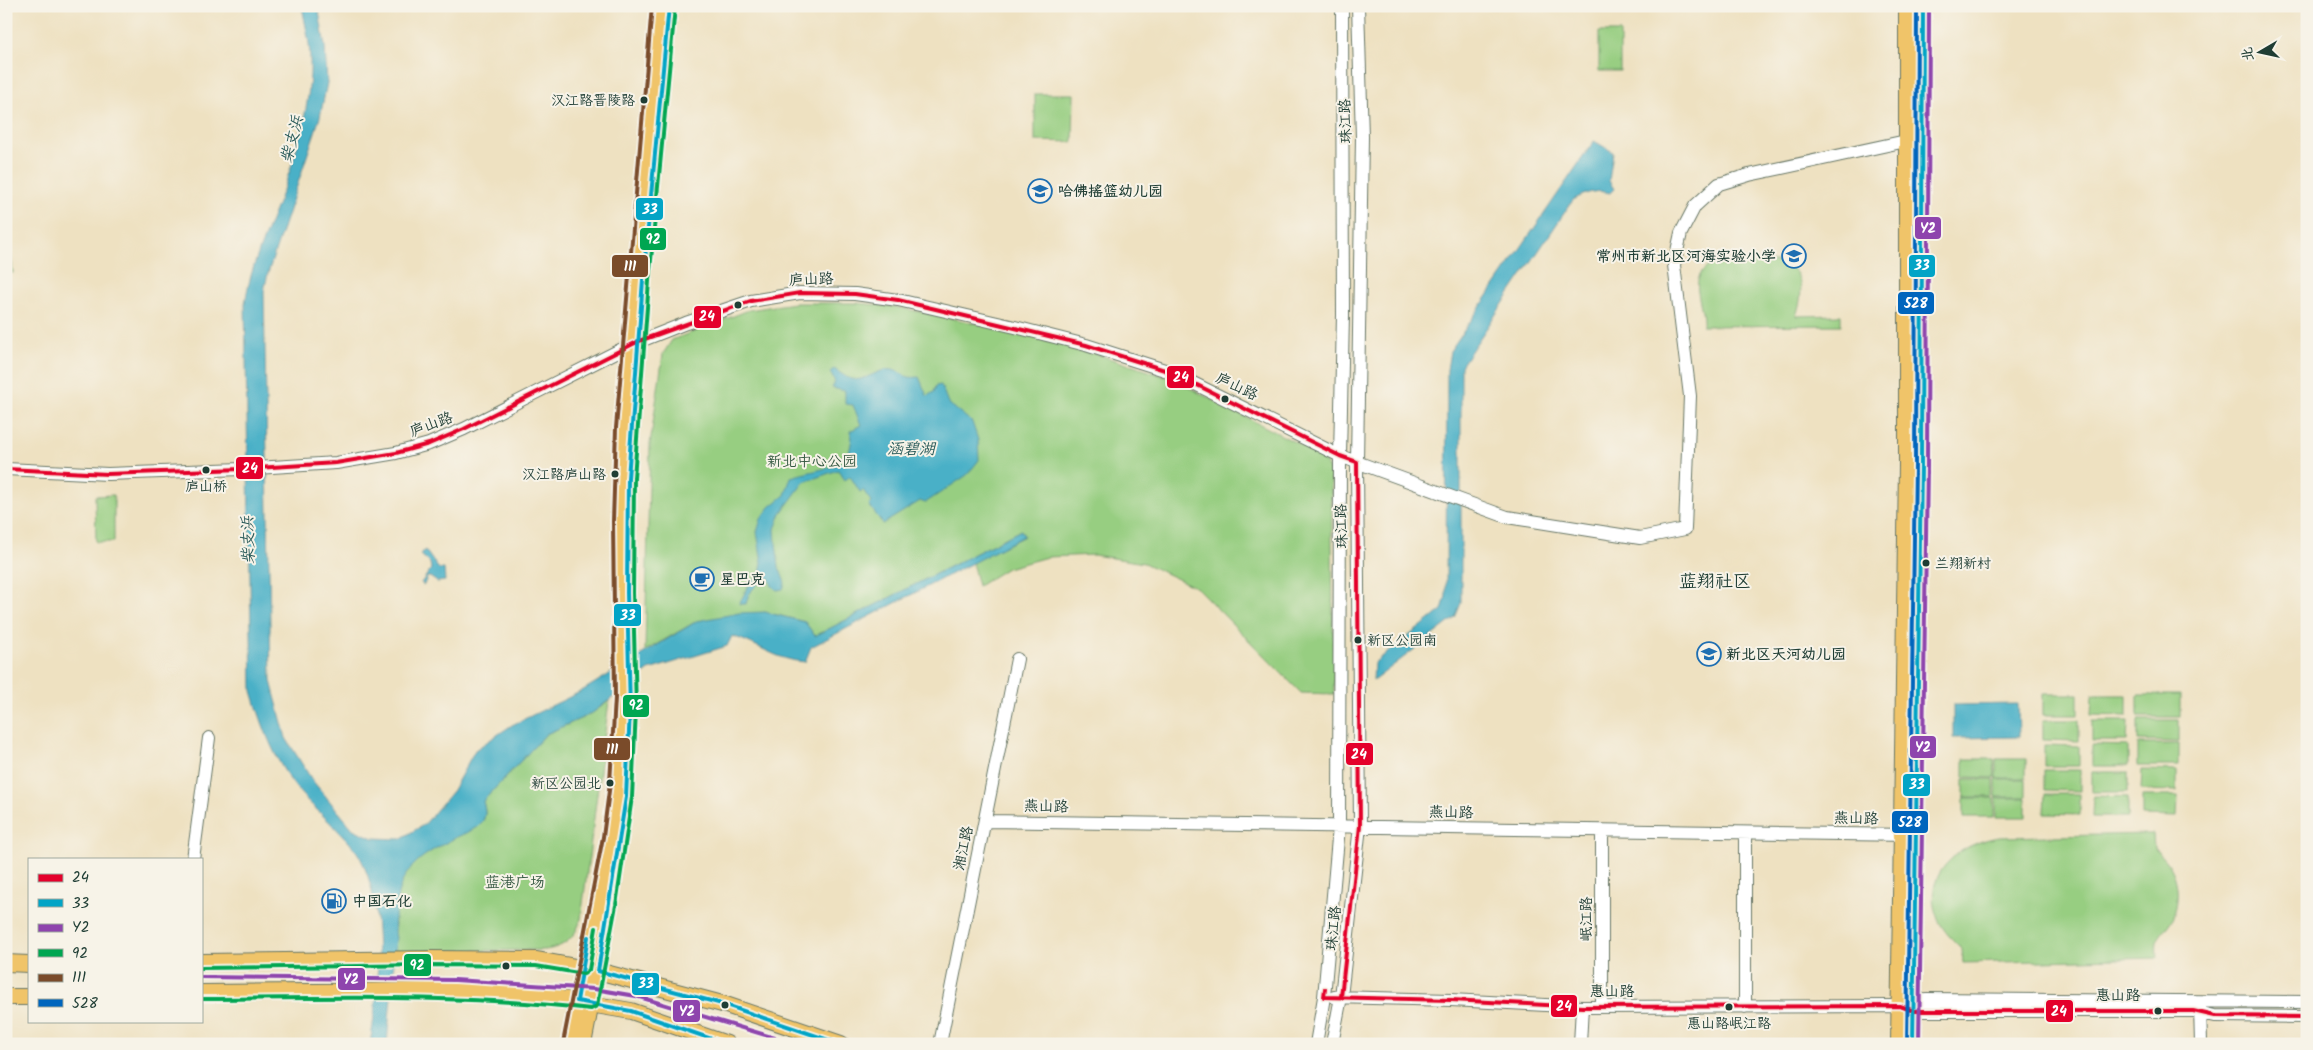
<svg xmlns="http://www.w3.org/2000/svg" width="2313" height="1050" viewBox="0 0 2313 1050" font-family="Kalam,'LXGW WenKai TC',sans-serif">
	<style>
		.green { fill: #97ce81; stroke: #5b865a }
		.water { fill: #48b0c7; stroke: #34767e }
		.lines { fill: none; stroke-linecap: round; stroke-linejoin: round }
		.minor-casing { stroke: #677665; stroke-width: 14 }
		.major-casing { stroke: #677665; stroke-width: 18 }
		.minor { stroke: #fff; stroke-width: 12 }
		.major { stroke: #f0c469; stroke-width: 16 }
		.bus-1-casing { stroke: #f7f3e8; stroke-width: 8 }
		.bus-2-casing { stroke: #f7f3e8; stroke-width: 8 }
		.bus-3-casing { stroke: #f7f3e8; stroke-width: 8 }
		.bus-4-casing { stroke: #f7f3e8; stroke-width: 8 }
		.bus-5-casing { stroke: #f7f3e8; stroke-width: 8 }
		.bus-6-casing { stroke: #f7f3e8; stroke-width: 8 }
		.bus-1 { stroke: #e4002b; stroke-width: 4 }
		.bus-2 { stroke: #02a4c6; stroke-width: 4 }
		.bus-3 { stroke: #8e44ad; stroke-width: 4 }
		.bus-4 { stroke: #00a651; stroke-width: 4 }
		.bus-5 { stroke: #7a4b2a; stroke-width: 4 }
		.bus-6 { stroke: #0065bd; stroke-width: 4 }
		.bus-dot { fill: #1f3d34; stroke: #f7f3e8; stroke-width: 2 }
		.labels { text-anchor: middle; stroke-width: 4; stroke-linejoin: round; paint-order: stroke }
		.bus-label { font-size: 14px; fill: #1f3d34; stroke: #f7f3e8; text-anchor: end }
		.street-label { font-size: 15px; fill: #1f3d34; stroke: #f7f3e8 }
		.poi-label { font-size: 15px; font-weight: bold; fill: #1f3d34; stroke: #f7f3e8; text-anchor: start }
		.park-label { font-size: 15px; fill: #375a43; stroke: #f7f3e8 }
		.water-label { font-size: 16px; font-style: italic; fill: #295a59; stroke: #f7f3e8 }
		.quarter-label { font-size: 18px; fill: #1f3d34; stroke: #f7f3e8 }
		.line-badge { stroke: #f7f3e8; stroke-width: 2 }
		.badge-label { font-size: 14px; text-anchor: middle; font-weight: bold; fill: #fff }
	</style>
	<rect width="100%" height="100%" fill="#f7f3e8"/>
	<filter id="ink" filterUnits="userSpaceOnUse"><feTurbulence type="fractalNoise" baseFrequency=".02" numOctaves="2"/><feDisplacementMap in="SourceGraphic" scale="10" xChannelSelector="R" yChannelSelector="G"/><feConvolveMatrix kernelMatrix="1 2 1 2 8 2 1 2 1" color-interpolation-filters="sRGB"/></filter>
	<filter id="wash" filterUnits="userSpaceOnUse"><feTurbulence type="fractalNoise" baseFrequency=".0096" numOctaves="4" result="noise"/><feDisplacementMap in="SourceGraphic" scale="20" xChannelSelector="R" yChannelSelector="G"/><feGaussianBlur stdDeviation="1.12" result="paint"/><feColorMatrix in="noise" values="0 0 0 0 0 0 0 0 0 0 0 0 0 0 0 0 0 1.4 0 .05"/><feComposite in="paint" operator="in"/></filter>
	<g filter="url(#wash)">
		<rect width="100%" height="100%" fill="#eee1c1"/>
		<path class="green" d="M1599,32H1620V71H1599Z
			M1035,94H1074L1073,142L1035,141Z
			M10,248L13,273H6V249Z
			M1720,261L1783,262C1805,272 1803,295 1796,316L1841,315V325L1703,326C1705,300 1681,275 1720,261Z
			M794,303H855L891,306L1009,330L1084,350L1170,378L1322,456L1331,473L1334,694L1301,693L1197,588L1144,563L1094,555L1047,557L1007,568L978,586L972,562L1024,536L1021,530L815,636L805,622L765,612L697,621L645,651L650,444L663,354L672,340L749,310Z
			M6,309C12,324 6,335 9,350L6,351Z
			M114,495V542H96L95,496Z
			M2043,694H2078V715H2043Z
			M2092,695H2127V716L2091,715Z
			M2138,695H2180V717H2138Z
			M609,701L581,919C575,938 565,947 545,950L395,951C397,928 390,901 402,878C414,857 444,844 464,833C469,830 477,828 481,823C487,816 485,810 483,801L546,734L591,714Z
			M2043,720H2079V741L2043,740Z
			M2138,720H2179V742L2138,741Z
			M2092,721H2128L2127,741H2092Z
			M2138,744H2179V766H2138Z
			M2044,745L2079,746V766H2044Z
			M2092,745L2128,746V766H2092Z
			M1964,759H1994L1995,778L1964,777Z
			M1996,759H2026V778H1996Z
			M2044,770H2080V791L2044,790Z
			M2142,770L2177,771V791L2141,790Z
			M2092,772H2128V792H2092Z
			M1964,779H1994V797H1964Z
			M1996,779H2026V797H1996Z
			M2045,794H2080V815L2044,814Z
			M2093,796L2128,797V817H2092Z
			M2142,796H2178L2177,817L2142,816Z
			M1964,798H1994V817H1964Z
			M1996,798H2026V817H1996Z
			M2153,834L2154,849C2177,865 2183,894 2172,919C2168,927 2159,935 2157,942C2156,947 2157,953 2157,958L1963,963L1962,949C1953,940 1943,931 1938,919C1919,875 1960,842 2000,837Z"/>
		<path class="water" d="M302,6H318L325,46L327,83L320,117L268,273L264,291L271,681L286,738L312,780L353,829L373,838L400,839L425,824L453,790L475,750L512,725L580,692L697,621L739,613L765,612L805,622L815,636L1021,530L1024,536L811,647L805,662C775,660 759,644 732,636L727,646L649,670L591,714L546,734L483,801C485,810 487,816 481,823C475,831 459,835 451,840C419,857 399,870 396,908C395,918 393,927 396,938L387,1044H370C379,992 385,904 360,857C351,840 317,811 303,796C276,766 263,728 252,691L245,303C251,263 269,228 283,190C297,152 312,100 310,59C310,42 305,24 302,6Z
			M1594,141L1613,152L1609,181L1614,189L1610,193C1595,189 1586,193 1573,200L1461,366V603L1455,618L1373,681L1374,663L1442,610L1446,596L1447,370L1450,351Z
			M834,369C839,372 845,377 851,379C866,383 878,367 893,370C905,373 903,379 919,377L927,396L934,392L936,386L941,385L948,403L972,422L978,440L979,460L967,475L925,503L920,501L883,524L869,505L872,503L863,490L860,492L850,476L845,480L838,470L804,482L781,513L775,529L776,544L779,567L785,583L783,589L777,590L772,586L769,578L765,577L749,593L746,604H739L748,587L760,574L762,562L757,532L761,519L770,507L785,495L791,477C810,471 833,469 848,459L852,438L850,431L861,425L853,405L845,404V391L832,388L835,382L830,372Z
			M425,550L439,569H444L445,581L437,582L430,577H427L424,585L421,583L431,569L430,563L420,554Z
			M2018,704L2019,737L1953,738V705Z"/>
	</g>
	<g filter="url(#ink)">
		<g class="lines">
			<g class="minor-casing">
				<path id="minor" d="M6,469L108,474L241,469L336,463L396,453L429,444L464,429L628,346L686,323L751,301L800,293L855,294L898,300L1015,327L1086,345L1171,372L1340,456L1507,517L1640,538L1685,529L1690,396L1674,265L1681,233L1695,206L1719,184L1749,175L1906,141
					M985,821L1910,835
					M193,859L209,738
					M1334,997L1451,1000L1582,1007L1900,1006L1914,1011H2193L2215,1016L2307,1017
					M1907,1003L1914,1000L1927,999L2307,1002
					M2200,1006L2201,1044
					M1602,1007V831
					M1745,1007V833
					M940,1044L1017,659
					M1316,1044L1324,997L1339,827L1340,456L1343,315L1342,6
					M1332,1044L1341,997L1360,826L1357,462L1362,137L1358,6
					M1580,1044L1582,1007"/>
			</g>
			<g class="major-casing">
				<path id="major" d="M201,962L430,959L537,960L598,971L726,1005L841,1044
					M6,963L29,964
					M201,993L447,991L537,995L631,1011L727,1044
					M6,997H29
					M569,1044L609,838L616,784L621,698L619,521L622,428L658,6
					M583,1044L610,904L626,797L627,775
					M1899,1044L1907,464V6
					M1913,1044L1921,465V157L1923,6"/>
			</g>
			<use href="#minor" class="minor"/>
			<use href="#major" class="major"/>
			<g class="bus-1-casing">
				<path id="bus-1" d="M6,469L108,474L241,469L336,463L396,453L429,444L464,429L639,341L751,301L800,293L855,294L898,300L1086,345L1171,372L1340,456L1357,462L1360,826L1341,997
					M1325,989L1324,997L1451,1000L1582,1007L1900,1006L1914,1011H2193L2215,1016L2307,1017"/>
			</g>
			<g class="bus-2-casing">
				<path id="bus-2" d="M669,6L643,280L628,478L627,593L630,709L626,797L598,971L726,1005L840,1044
					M588,937L577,1001L631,1011L726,1044
					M1913,1044L1921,465L1923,6"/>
			</g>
			<g class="bus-3-casing">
				<path id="bus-3" d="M201,977L455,980L594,989L636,996L795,1044
					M1919,1044L1927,465L1929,6"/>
			</g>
			<g class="bus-4-casing">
				<path id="bus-4" d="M201,968L430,965L536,966L584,974L589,970L596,928
					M201,999C334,998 459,994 591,1009L597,1006L616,905L632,797L636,709L633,593L634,478L649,281L675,7"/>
			</g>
			<g class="bus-5-casing">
				<path id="bus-5" d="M563,1043L603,837L610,783L615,698L613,521L616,428L652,6"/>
			</g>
			<g class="bus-6-casing">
				<path id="bus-6" d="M1907,1044L1915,465L1917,6"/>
			</g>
			<use href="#bus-1" class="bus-1"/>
			<use href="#bus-2" class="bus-2"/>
			<use href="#bus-3" class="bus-3"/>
			<use href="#bus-4" class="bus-4"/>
			<use href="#bus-5" class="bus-5"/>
			<use href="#bus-6" class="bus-6"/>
		</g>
	</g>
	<defs>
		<g id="school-ring" transform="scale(1.25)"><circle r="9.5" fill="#f7f3e8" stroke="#1f6fb2" stroke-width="1.5"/><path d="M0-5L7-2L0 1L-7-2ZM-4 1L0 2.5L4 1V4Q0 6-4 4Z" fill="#1f6fb2"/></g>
		<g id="cafe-ring" transform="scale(1.25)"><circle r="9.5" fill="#f7f3e8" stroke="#1f6fb2" stroke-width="1.5"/><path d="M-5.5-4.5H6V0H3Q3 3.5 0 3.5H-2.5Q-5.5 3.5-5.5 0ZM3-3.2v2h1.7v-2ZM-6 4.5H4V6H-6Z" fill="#1f6fb2"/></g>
		<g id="fuel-ring" transform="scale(1.25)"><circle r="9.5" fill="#f7f3e8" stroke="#1f6fb2" stroke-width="1.5"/><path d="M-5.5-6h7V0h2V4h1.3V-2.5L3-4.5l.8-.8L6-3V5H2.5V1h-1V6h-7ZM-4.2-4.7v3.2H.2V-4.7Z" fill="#1f6fb2"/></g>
	</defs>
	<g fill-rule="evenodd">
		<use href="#school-ring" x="1040" y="191"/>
		<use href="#school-ring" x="1794" y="256"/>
		<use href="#cafe-ring" x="702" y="579"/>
		<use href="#school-ring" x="1709" y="654"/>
		<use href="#fuel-ring" x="334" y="901"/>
	</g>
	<g class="bus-dot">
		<circle cx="644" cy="100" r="4.5"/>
		<circle cx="738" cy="305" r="4.5"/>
		<circle cx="1225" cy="399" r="4.5"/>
		<circle cx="206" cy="470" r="4.5"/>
		<circle cx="615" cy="474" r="4.5"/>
		<circle cx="1926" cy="563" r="4.5"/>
		<circle cx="1358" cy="640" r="4.5"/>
		<circle cx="610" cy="783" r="4.5"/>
		<circle cx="506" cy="966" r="4.5"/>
		<circle cx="725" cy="1005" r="4.5"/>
		<circle cx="1729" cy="1007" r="4.5"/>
		<circle cx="2158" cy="1011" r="4.5"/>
	</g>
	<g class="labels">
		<g class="bus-label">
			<text x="635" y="105">汉江路晋陵路</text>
			<text x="606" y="479">汉江路庐山路</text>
			<text x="206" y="491" text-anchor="middle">庐山桥</text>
			<text x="1935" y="568" text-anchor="start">兰翔新村</text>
			<text x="1367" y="645" text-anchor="start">新区公园南</text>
			<text x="601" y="788">新区公园北</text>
			<text x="1729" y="1028" text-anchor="middle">惠山路岷江路</text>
		</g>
		<g class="street-label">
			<text transform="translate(1345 121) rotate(-91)" y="5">珠江路</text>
			<text transform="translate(811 279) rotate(-2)" y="5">庐山路</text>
			<text transform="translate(1237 386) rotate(26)" y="5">庐山路</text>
			<text transform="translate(431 424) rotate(-20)" y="5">庐山路</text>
			<text transform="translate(1341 526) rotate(-91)" y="5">珠江路</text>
			<text transform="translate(1046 806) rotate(1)" y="5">燕山路</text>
			<text transform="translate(1451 812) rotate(1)" y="5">燕山路</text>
			<text transform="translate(1856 818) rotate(1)" y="5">燕山路</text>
			<text transform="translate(963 848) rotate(-78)" y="5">湘江路</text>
			<text transform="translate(1586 919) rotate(-90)" y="5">岷江路</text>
			<text transform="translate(1333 928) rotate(-84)" y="5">珠江路</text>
			<text x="1612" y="996">惠山路</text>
			<text x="2118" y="1000">惠山路</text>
		</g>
		<g class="poi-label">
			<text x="1058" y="196">哈佛摇篮幼儿园</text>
			<text x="1776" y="261" text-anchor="end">常州市新北区河海实验小学</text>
			<text x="720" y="584">星巴克</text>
			<text x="1726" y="659">新北区天河幼儿园</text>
			<text x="352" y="906">中国石化</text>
		</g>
		<g class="park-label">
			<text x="812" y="466">新北中心公园</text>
			<text x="515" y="887">蓝港广场</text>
		</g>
		<g class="water-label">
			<text transform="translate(291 139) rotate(-75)" y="6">柴支浜</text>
			<text x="911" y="454">涵碧湖</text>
			<text transform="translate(247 540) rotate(-91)" y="6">柴支浜</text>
		</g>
		<g class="quarter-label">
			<text x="1715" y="587">蓝翔社区</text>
		</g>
	</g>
	<g class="line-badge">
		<rect x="635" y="197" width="29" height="24" rx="5" fill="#02a4c6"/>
		<rect x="1914" y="216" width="28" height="24" rx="5" fill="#8e44ad"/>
		<rect x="639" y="227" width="28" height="24" rx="5" fill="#00a651"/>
		<rect x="1908" y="254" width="28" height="24" rx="5" fill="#02a4c6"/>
		<rect x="611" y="254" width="38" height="24" rx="5" fill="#7a4b2a"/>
		<rect x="1897" y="291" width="38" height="24" rx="5" fill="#0065bd"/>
		<rect x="693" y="305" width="29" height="24" rx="5" fill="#e4002b"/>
		<rect x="1166" y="365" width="29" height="24" rx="5" fill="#e4002b"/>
		<rect x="235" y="456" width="29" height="24" rx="5" fill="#e4002b"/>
		<rect x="613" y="603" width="29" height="24" rx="5" fill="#02a4c6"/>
		<rect x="622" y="694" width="28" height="24" rx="5" fill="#00a651"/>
		<rect x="1909" y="735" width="28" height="24" rx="5" fill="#8e44ad"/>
		<rect x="593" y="737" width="38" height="24" rx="5" fill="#7a4b2a"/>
		<rect x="1345" y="742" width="29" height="24" rx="5" fill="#e4002b"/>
		<rect x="1902" y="773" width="29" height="24" rx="5" fill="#02a4c6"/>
		<rect x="1891" y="810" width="38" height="24" rx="5" fill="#0065bd"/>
		<rect x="403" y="953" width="29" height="24" rx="5" fill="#00a651"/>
		<rect x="337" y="967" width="29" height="24" rx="5" fill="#8e44ad"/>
		<rect x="631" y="972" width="29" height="24" rx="5" fill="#02a4c6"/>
		<rect x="1550" y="994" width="28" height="24" rx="5" fill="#e4002b"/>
		<rect x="2045" y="999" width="29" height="24" rx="5" fill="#e4002b"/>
		<rect x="672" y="999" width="29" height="24" rx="5" fill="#8e44ad"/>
	</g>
	<g class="badge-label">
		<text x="650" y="214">33</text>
		<text x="1928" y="233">Y2</text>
		<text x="653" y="244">92</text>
		<text x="1922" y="270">33</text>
		<text x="630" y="271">111</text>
		<text x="1916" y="308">528</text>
		<text x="707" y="321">24</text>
		<text x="1181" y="382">24</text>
		<text x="250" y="473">24</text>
		<text x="628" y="620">33</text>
		<text x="636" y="710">92</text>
		<text x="1923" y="752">Y2</text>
		<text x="612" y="754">111</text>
		<text x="1359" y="759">24</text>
		<text x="1917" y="789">33</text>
		<text x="1910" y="827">528</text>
		<text x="417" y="970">92</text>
		<text x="351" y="984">Y2</text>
		<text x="646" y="988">33</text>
		<text x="1564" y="1011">24</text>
		<text x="2059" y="1016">24</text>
		<text x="687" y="1016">Y2</text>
	</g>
	<rect width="2313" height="1050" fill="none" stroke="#f7f3e8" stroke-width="25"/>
	<rect x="28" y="858" width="175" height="165" fill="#f7f3e8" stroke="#a1aaa0"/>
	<rect x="38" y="874" width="25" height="8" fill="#e4002b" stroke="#a1aaa0"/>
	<text x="72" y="882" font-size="15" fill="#1f3d34">24</text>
	<rect x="38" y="899" width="25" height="8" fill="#02a4c6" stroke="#a1aaa0"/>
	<text x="72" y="908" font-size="15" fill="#1f3d34">33</text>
	<rect x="38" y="924" width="25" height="8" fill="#8e44ad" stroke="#a1aaa0"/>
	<text x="72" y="932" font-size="15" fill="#1f3d34">Y2</text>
	<rect x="38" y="949" width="25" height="8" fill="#00a651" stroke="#a1aaa0"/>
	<text x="72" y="958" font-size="15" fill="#1f3d34">92</text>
	<rect x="38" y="974" width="25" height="8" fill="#7a4b2a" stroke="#a1aaa0"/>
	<text x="72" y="982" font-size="15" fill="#1f3d34">111</text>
	<rect x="38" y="999" width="25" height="8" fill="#0065bd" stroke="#a1aaa0"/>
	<text x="72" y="1008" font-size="15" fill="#1f3d34">528</text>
	<g transform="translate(2260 52) rotate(261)" stroke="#f7f3e8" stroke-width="4" paint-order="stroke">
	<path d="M0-4L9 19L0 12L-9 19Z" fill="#1f3d34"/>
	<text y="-8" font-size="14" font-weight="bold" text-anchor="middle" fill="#1f3d34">北</text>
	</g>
</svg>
